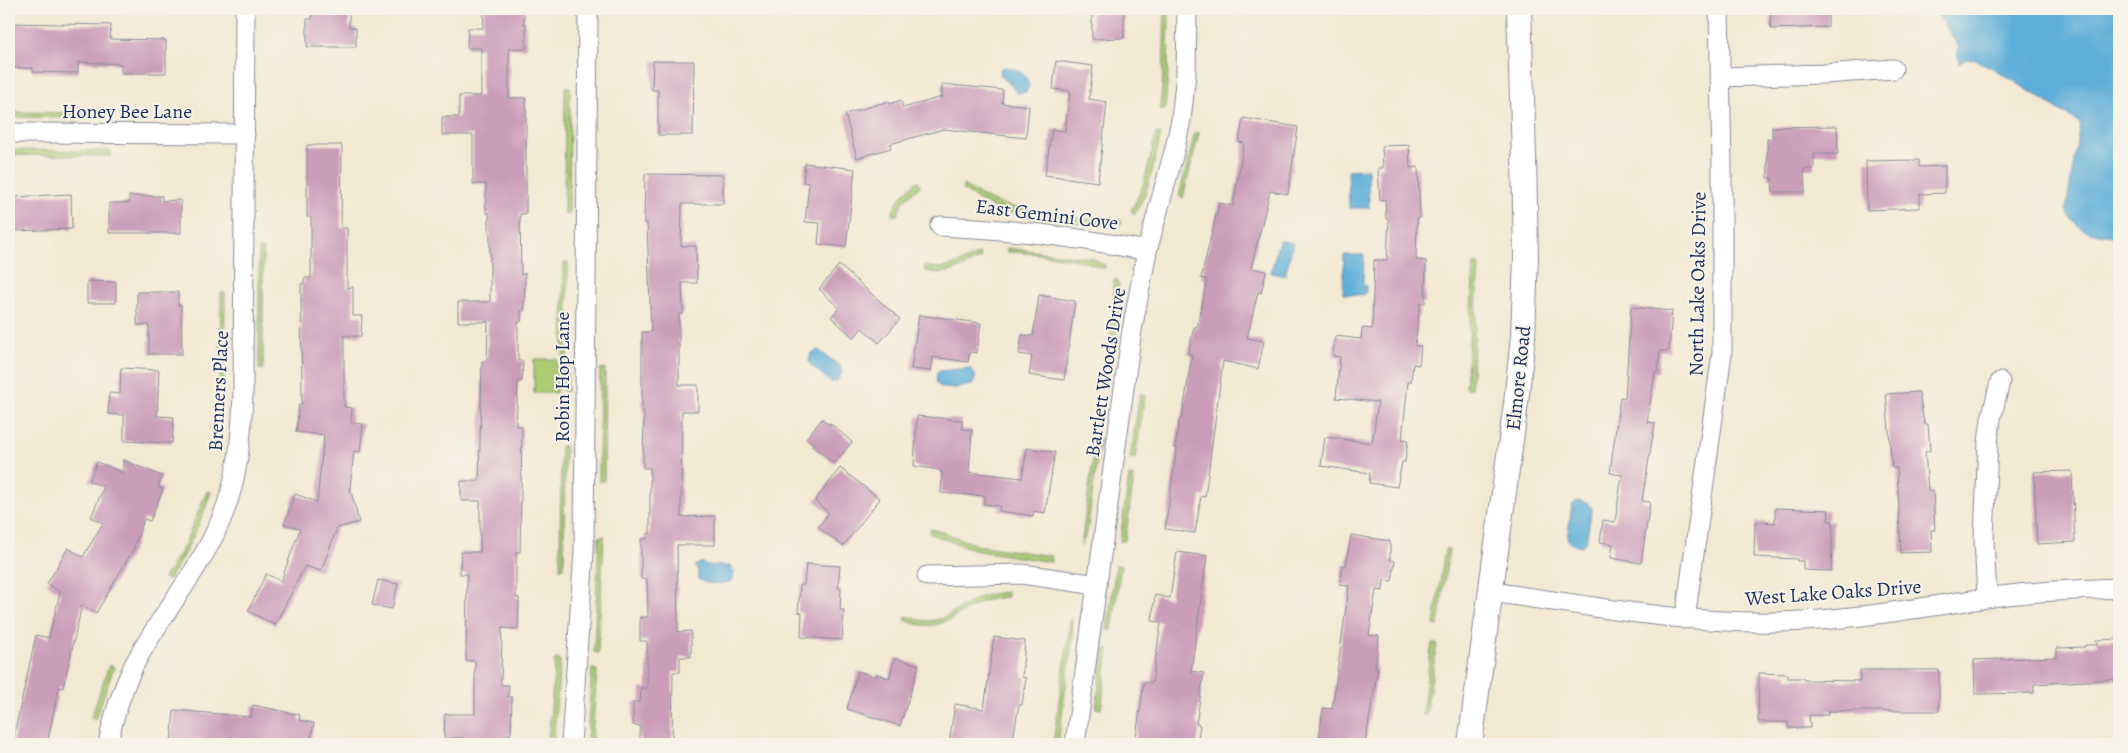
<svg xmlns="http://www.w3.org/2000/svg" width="2128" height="753" viewBox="0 0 2128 753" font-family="Alegreya,serif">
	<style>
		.green { fill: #accb72; stroke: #647d68 }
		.water { fill: #5daed8; stroke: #3c6e9b }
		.building { fill: #ca9db9 }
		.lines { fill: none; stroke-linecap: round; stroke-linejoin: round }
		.minor-casing { stroke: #878c98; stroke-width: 21 }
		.tertiary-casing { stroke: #878c98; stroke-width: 26 }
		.minor { stroke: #fff; stroke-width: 19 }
		.tertiary { stroke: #fff; stroke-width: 24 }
		.labels { text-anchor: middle; stroke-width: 4; stroke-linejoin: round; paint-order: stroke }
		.street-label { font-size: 20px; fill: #1b2f5e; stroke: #f7f3e8 }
	</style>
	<rect width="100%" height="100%" fill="#f7f3e8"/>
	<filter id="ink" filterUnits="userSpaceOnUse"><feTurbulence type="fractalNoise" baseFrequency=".02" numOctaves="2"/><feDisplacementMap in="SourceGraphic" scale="10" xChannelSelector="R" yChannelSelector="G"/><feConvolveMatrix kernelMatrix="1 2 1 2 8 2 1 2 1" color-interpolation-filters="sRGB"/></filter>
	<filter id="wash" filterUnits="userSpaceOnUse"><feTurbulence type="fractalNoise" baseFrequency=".0096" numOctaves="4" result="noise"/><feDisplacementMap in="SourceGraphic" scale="20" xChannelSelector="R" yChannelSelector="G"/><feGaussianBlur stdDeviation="1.12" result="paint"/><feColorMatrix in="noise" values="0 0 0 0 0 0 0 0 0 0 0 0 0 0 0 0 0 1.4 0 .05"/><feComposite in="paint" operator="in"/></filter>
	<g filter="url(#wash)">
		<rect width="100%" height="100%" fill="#f3e9d3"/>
		<path class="green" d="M1165,9H1169L1168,72L1165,110L1160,109L1163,77Z
			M565,87H570L569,214H564Z
			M9,112L88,113V118L9,117Z
			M1156,133L1161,134C1154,160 1150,192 1134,214L1131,210C1145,188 1150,159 1156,133Z
			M1195,133H1199L1183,198L1179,196Z
			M9,150L111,151V156L9,155Z
			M918,181L920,186L904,200L897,215H892C897,199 905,191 918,181Z
			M963,185C975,192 987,200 1001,204C1018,210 1107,224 1120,219L1122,223C1104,230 1014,216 993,207C983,203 972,196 963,190Z
			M1007,248L1092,258L1106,266L1103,269C1087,258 1028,252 1007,252Z
			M259,249H263V369H259Z
			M979,254L981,258C963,267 944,278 924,270L925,266C946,272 961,262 979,254Z
			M564,263H568L567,391H563Z
			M1474,264H1479L1478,278L1471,388H1466Z
			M1117,279C1125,302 1114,341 1111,365L1107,364L1114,302L1113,281Z
			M221,293H225L224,383H220Z
			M534,359H557L556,393H534Z
			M605,368L604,481H599L600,369Z
			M1140,394L1145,395L1135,459H1130Z
			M1096,437L1100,438L1087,532L1081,546Z
			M561,446H565L564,560L563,568H560Z
			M1129,476L1134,477L1125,541H1120Z
			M207,491L211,492C200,524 187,552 168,580L164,578L183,548Z
			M930,529L943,532L976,545L1051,556V562L979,551L930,534Z
			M604,536L598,653L594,652L599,537Z
			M1445,549H1449L1438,626L1434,625Z
			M1116,565L1121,566L1112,630H1107Z
			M1007,592V597C997,598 986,599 977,604C950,618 937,634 905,620L907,616C939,629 950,612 976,599C986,594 997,593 1007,592Z
			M1071,618L1073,635L1058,744H1053Z
			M1432,643H1437L1426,715H1422Z
			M1104,649H1109L1101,709L1096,708Z
			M555,659L560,660L553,744H548Z
			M109,665L114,667L95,720L91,718Z
			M592,669L597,670L592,739H587Z"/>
		<path class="water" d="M1934,9H2119V237C2095,234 2076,233 2066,209L2080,123L1993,68L1973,59H1965L1959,64L1957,50L1959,47Z
			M1004,67C1016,68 1027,73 1029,86L1026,92L1017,93L1008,82L1001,77L1000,69Z
			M1368,169L1369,208H1349L1348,170Z
			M1279,240L1293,243L1285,276L1271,273Z
			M1344,255H1364L1363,286H1366V293L1363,292V295L1343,294Z
			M818,350L840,366L842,373L837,381L830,382L810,364L809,361L811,353Z
			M970,368L976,377L972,385C959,387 931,396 937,373L940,371Z
			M1577,501L1587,503L1592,508L1586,542L1582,546L1572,544L1567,539L1572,505Z
			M702,562L704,565L730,566L734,572L733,580C725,585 705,585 698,579V570L695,566Z"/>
		<g id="blocks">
			<path class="building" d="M312,9H349V27L356,28V47H307V19H312Z
				M484,9H524V24H526V49L509,48V98H526V214H520L521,275L525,273L524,311H521V322H518V361H523L522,381H518L516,426H522L520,552H516V598H519L518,629L502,628L501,685H509L508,697H512L511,734H508V744H464V738H444L445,714H475V661H466L467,574H460L461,552H480V501H461V481H479L482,361H487L488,322H458V302H490V233H489V213H486V184H473V135H442V117H459V96H481V48H467L468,28H483Z
				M1092,9H1124V38L1092,39Z
				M1770,9H1828V27L1771,29Z
				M9,23L111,25L110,39L166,40V73H121V64L78,62V73L33,72V68H9Z
				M653,61H694L693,135H658V90H652Z
				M1056,61L1093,66L1089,99L1107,102L1098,182L1045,175L1052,129L1065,131L1070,91L1053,89Z
				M942,84L1003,90L1002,103L1029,106L1026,138L944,129L890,144L891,148L857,158L845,114L889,101L890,104L901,100L903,108L942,97Z
				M1243,118L1298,127L1288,194L1270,191L1251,268L1266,271L1261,293L1258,292L1247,338L1264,341L1258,369L1223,361L1205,497L1201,496L1195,533L1165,529L1177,448H1175L1180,418H1182L1192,355L1188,354L1194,327H1197L1207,280L1201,278L1219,203L1233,206L1244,143L1239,142Z
				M1837,126L1838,154H1814V169H1804L1805,192H1773L1772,178H1768L1767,139H1772V127Z
				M307,145H342L341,228H347V288L353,287V316H362L361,336H344V407L352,408L351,423L363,424L360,452L354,451L350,488L359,522L337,528L321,571L305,566L275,625L248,611L266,574L281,581L300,529L284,524L295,494L317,502L324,435L296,432L299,404H302L301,284L304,283V278H311V217H307Z
				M1409,145L1410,168L1418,167L1420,218H1417L1416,260L1426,261L1425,303H1420L1415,346H1421L1419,365L1413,364L1411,382H1408L1402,439L1408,440L1405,462H1402L1397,487L1369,483L1370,473L1321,466L1325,437L1372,443L1378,402L1336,398L1340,357L1333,356L1335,336L1361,339L1362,328L1372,329L1374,260H1387L1389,219H1386L1385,199L1380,200L1378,168H1383L1382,146Z
				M1919,160V167L1945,166V193L1920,194V208L1867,210L1866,161Z
				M805,163L855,169L846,247L818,244L820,223L805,222L809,183L803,182Z
				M645,174L723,175V204H682L681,246H696L697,283H682L683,314H679V385H698V411H682L681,517L715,516V545H677L678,632L691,631V657H680V672H673L672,744H640V726L633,725V702H640L641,688H647V641H640V617H648L647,579H641V539H647V534H650V468H643L644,411H642V332H651L647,223H644Z
				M71,194L72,229L13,231L12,197Z
				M129,196H162V201L181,200V233H109V203H129Z
				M839,265L900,319L879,343L862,328L854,338L831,317L839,308L819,289Z
				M87,281L116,282V303H87Z
				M137,292H178V305H181L182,354H149V325H137Z
				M1039,295L1075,301L1064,380L1029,375L1032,356L1019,354L1022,335L1033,336Z
				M1631,307L1672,311L1669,351H1660L1658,372H1655L1647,422L1655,423L1642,501L1650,502L1641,563L1611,558L1613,544L1600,542L1603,520L1615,522L1622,475L1610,473L1620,397L1625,398Z
				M919,315L981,323L977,353L970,352L968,362L933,357L931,371L911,369Z
				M121,368L159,370L157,416L174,417L172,443L124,441V415L108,414L109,393L120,394Z
				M1919,392L1924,424H1928L1930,451L1925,452L1928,491H1933L1935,530H1931L1932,552L1901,553L1897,468H1892L1886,394Z
				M917,416L962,420V429L972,430L969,472L1022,478L1027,448L1055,452L1045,513L1034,511L1033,516L999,511L1000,506L984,504L985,496L941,493L942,472H940V470L914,466Z
				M822,419L829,425L830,423L852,442L834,463L812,446L814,444L806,438Z
				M123,460L162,476L158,487L163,489L150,521L144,519L133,550L96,613L82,605L63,688L59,687L47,744H12L36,635L49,638L60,592L47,584L68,548L83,557L103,523L91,517L104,487L89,481L97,462L123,473Z
				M840,468L880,499L843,546L818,527L829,513L815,501Z
				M2072,471L2075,542L2037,544L2034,472Z
				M1775,508L1829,510L1828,521H1833L1831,571L1803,570V561H1797V559L1754,557L1755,522L1775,523Z
				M1351,535L1390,541V560L1395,561L1392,581L1384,580L1383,591L1376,590L1369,635L1379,636L1375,668H1378L1365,744H1332L1333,740L1319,738L1323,708L1332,709L1349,586L1340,585L1342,565L1346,566Z
				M1177,552L1207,556L1191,671L1204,673L1196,724L1200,725L1197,744H1135L1144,682L1152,683L1161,622L1152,621L1155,595L1170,598Z
				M806,564L840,566L838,588H841L840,610H844L842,640L801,637L802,613L798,612L800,585H804Z
				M378,580L398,584L392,609L372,605Z
				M994,637L1025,641L1022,677L1026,678L1022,705H1019L1012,744H949L955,704L984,709Z
				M2119,639V679L2034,684V693L1975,694L1974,660L2057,657V648L2085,647V645H2097L2096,640Z
				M895,658L919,665L900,726L847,709L858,671L876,677L877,674L889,678Z
				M1860,670H1939V711H1828V715H1809L1810,728H1788V722H1758L1759,673L1788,674V678H1804V680L1860,681Z
				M253,705L300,715L299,720L314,723L310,744H264L230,737V744H171L174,710L251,717Z"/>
		</g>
	</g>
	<g filter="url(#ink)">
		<use href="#blocks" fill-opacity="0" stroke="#878c98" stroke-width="1"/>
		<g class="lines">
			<g class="minor-casing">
				<path id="minor" d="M1721,77L1824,74L1893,69
					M9,133L245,134
					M940,226C1010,229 1079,237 1147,251
					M927,576L1022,574L1097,585
					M1491,592C1586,605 1681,624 1777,622C1848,621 1917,608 1987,598C2031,591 2075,590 2119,588
					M1987,598L1984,539L1988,442L1991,419L2000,382
					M1685,619L1722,353V166L1719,9
					M108,744C113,717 122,690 134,665C159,616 198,574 220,522C238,482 242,436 243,392L245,9
					M571,744L584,551L588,9
					M1075,744L1132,330L1147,251L1175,148L1181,120L1186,74L1187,9"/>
			</g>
			<g class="tertiary-casing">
				<path id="tertiary" d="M1470,744L1516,403L1523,336L1526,257L1524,156L1519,9"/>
			</g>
			<use href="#minor" class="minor"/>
			<use href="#tertiary" class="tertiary"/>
		</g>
	</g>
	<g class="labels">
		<g class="street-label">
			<text x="127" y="118">Honey Bee Lane</text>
			<text transform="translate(1047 214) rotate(7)" y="7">East Gemini Cove</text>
			<text transform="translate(1697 284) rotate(-89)" y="7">North Lake Oaks Drive</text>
			<text transform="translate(1105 372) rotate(-81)" y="7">Bartlett Woods Drive</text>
			<text transform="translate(562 377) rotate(-90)" y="7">Robin Hop Lane</text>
			<text transform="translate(1518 378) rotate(-84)" y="7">Elmore Road</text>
			<text transform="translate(218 391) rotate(-87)" y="7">Brenners Place</text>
			<text transform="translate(1833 592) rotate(-4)" y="7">West Lake Oaks Drive</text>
		</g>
	</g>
	<rect width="2128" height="753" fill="none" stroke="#f7f3e8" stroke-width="30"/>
</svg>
